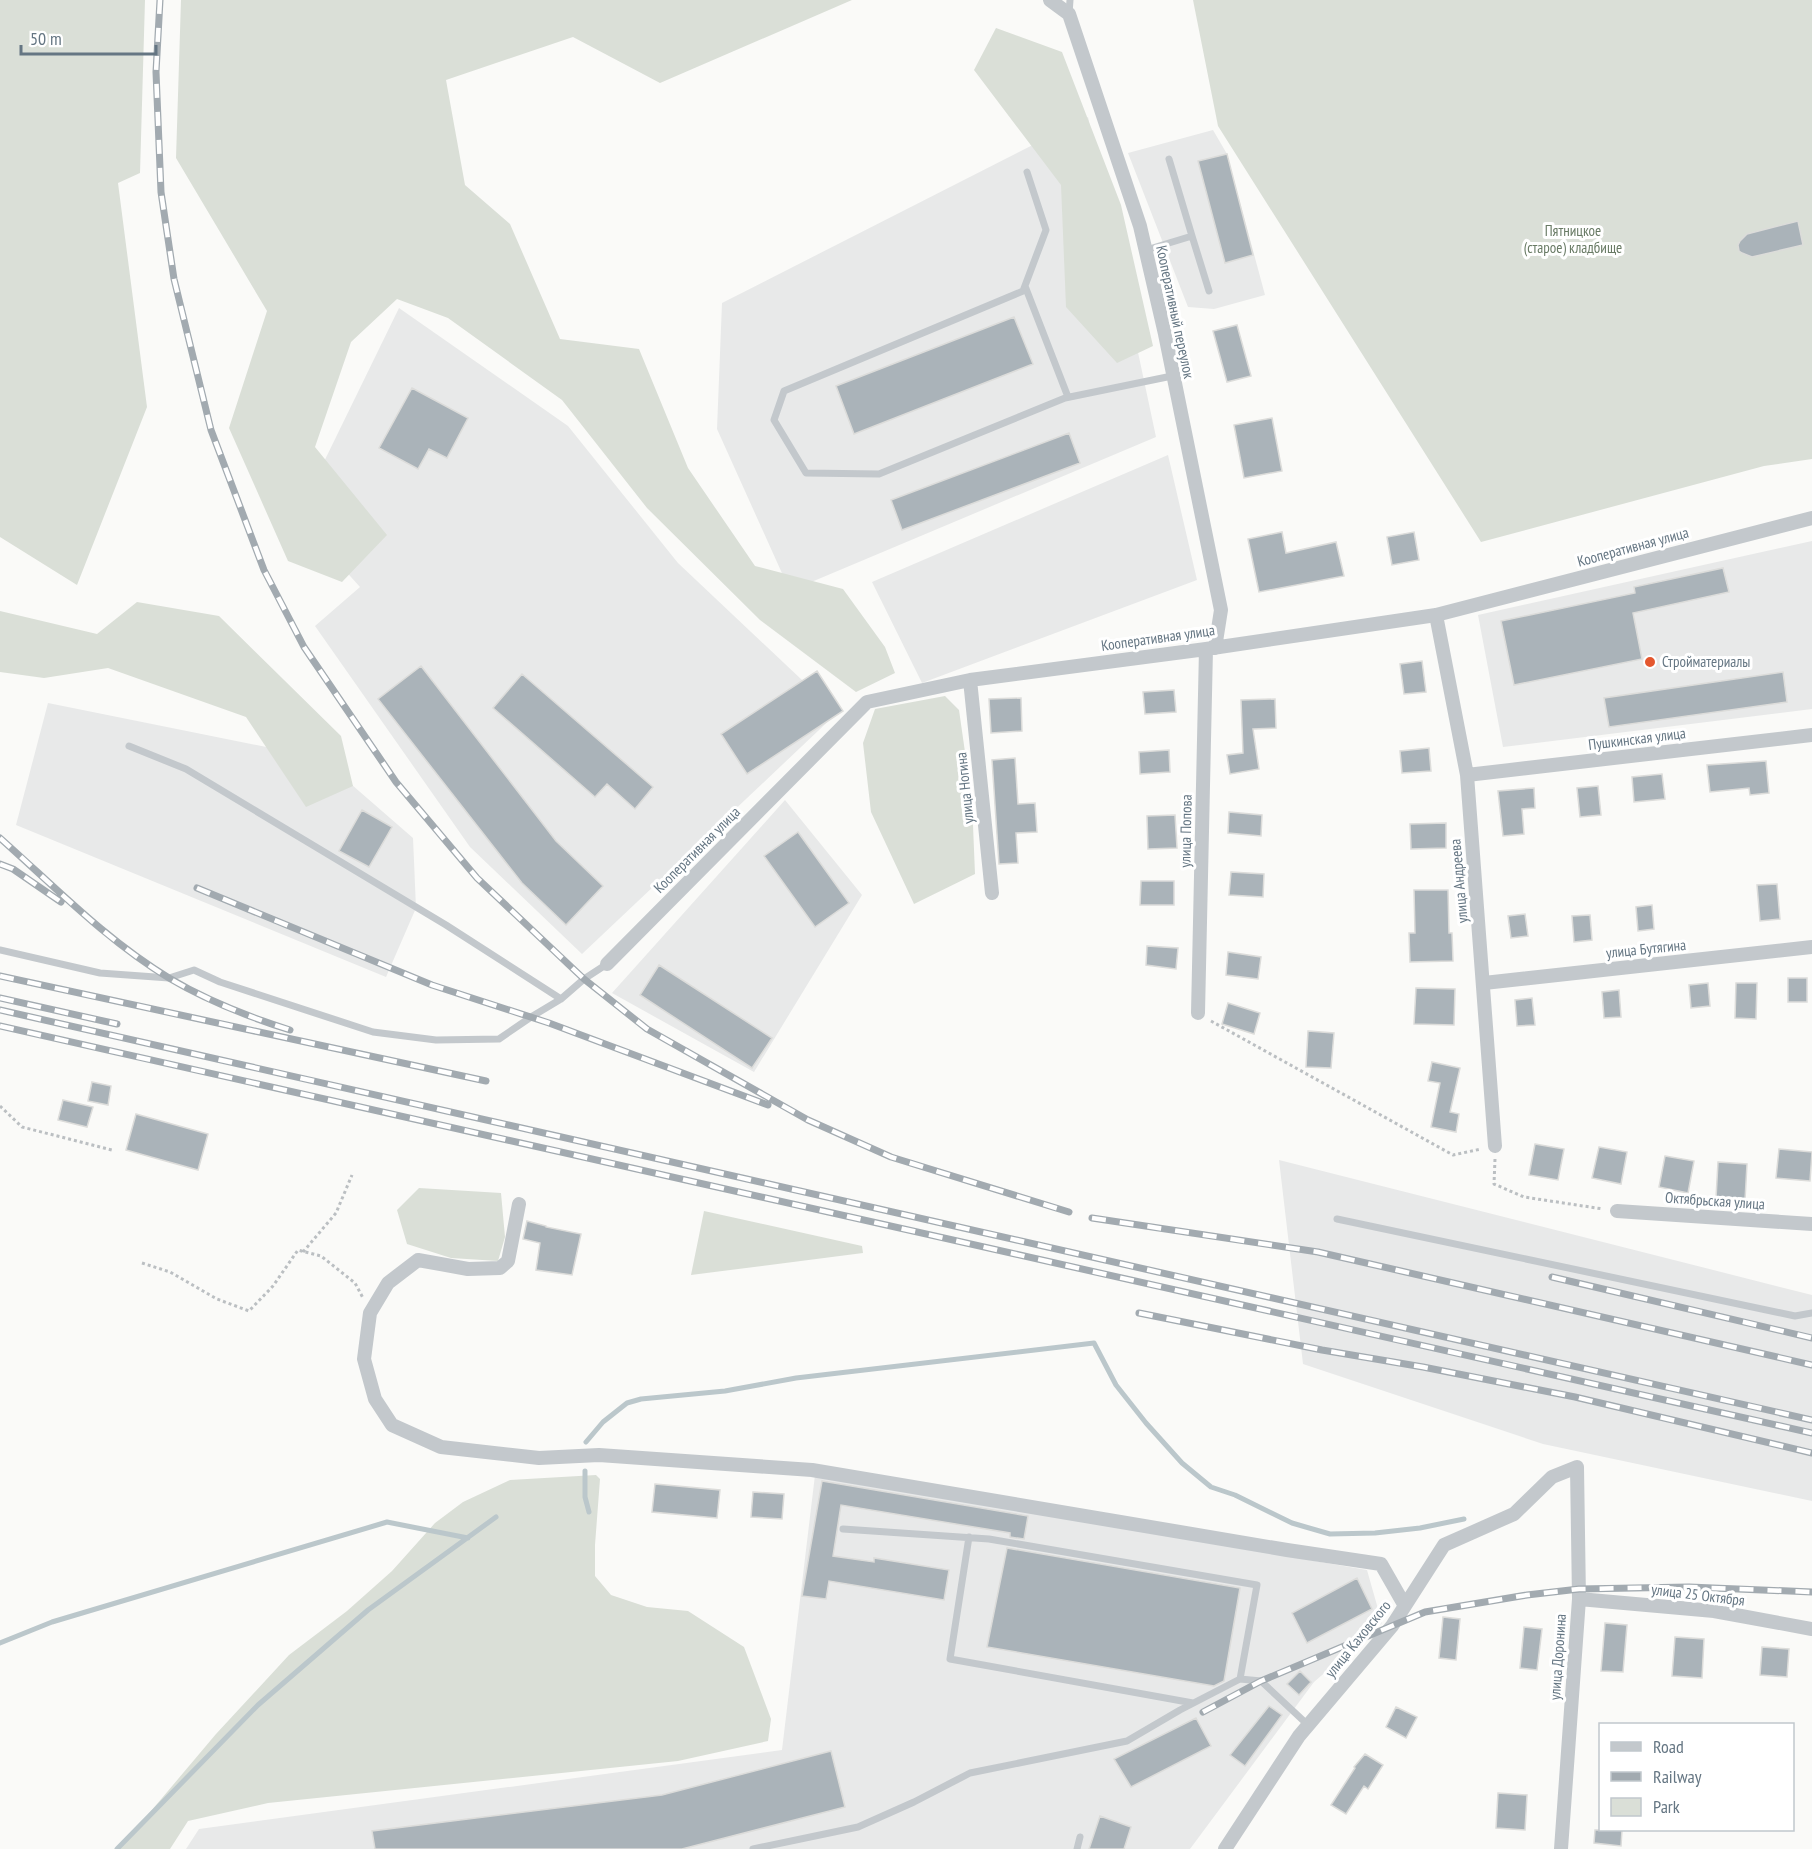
<svg xmlns="http://www.w3.org/2000/svg" width="1812" height="1849" viewBox="0 0 1812 1849" font-family="'PT Sans Narrow',sans-serif">
	<style>
		.built { fill: #e8e9e9 }
		.green { fill: #dadfd7 }
		.lines { fill: none; stroke-linecap: round; stroke-linejoin: round }
		.stream { stroke: #bbc7cb; stroke-width: 5 }
		.building { fill: #aab3b9; stroke: #dcdcda; stroke-width: 1.5 }
		.path { stroke: #bbbfc2; stroke-width: 3; stroke-dasharray: 3 3; stroke-linecap: butt }
		.lane { stroke: #c3c8cc; stroke-width: 7 }
		.street { stroke: #c3c8cc; stroke-width: 14 }
		.rail-casing { stroke: #a2aab0; stroke-width: 7 }
		.rail { stroke: #fff; stroke-width: 4.5; stroke-dasharray: 14; stroke-linecap: butt }
		.poi-dot { fill: #e4572e; stroke: #fff; stroke-width: 2 }
		.labels { text-anchor: middle; stroke-width: 6; stroke-linejoin: round; paint-order: stroke }
		.park-label { font-size: 15px; fill: #687a64; stroke: #fff }
		.street-label { font-size: 15px; fill: #657683; stroke: #fff }
		.poi-label { font-size: 15px; fill: #657683; stroke: #fff; text-anchor: start }
	</style>
	<rect width="100%" height="100%" fill="#fafaf8"/>
	<path class="built" d="M1088,117L1156,437L790,591L717,429L722,303Z
		M1213,130L1227,154L1265,295L1214,309L1188,307L1128,153Z
		M399,308L568,426L678,563L837,713L582,954L470,847L315,626L360,587L297,517Z
		M1168,455L1197,580L922,683L872,582Z
		M1812,541V709L1503,747L1478,615Z
		M48,703L321,758L413,838L416,908L386,977L16,825Z
		M785,800L862,895L754,1072L612,993Z
		M1279,1160L1812,1295V1501L1543,1444L1303,1364Z
		M815,1475L1367,1570L1382,1623L1314,1682L1190,1849H186L199,1829L782,1750Z"/>
	<path class="green" d="M0,0H145L140,173L118,183L147,407L77,585L0,537Z
		M181,0H852L660,83L573,37L446,80L465,185L510,224L560,339L639,349L688,468L755,566L843,589L885,647L895,673L856,692L760,620L647,508L562,400L448,318L397,299L351,342L315,447L387,535L342,582L288,561L229,428L267,311L176,158Z
		M1193,0H1812V459L1764,466L1481,542L1218,126Z
		M996,28L1062,52L1121,205L1153,346L1117,363L1066,307L1061,185L974,70Z
		M137,602L219,616L341,736L353,786L306,807L246,717L108,668L44,678L0,672V611L97,634Z
		M945,696L959,710L972,801L975,874L914,904L871,812L863,743L875,709Z
		M419,1188L501,1193L505,1237L498,1261L451,1258L407,1244L397,1210Z
		M704,1211L862,1246L863,1253L691,1275Z
		M596,1475L600,1479L595,1545V1576L611,1595L647,1607L688,1611L744,1647L771,1719L768,1741L678,1761L268,1803L188,1821L170,1849H119L216,1734L289,1655L347,1611L392,1571L435,1523L463,1502L510,1480Z"/>
	<g class="lines">
		<path class="stream" d="M586,1442L603,1422L627,1403L641,1399L725,1391L796,1378L1094,1343L1116,1385L1146,1423L1182,1463L1211,1487L1235,1495L1292,1523L1330,1534L1375,1533L1420,1528L1464,1519
			M585,1471V1497L589,1512
			M0,1643L52,1622L387,1522L468,1538
			M117,1849L258,1705L368,1610L496,1517"/>
	</g>
	<path class="building" d="M1227,154L1253,255L1225,263L1198,161Z
		M1798,221L1803,245L1752,257L1742,253L1739,251L1738,245L1740,241L1747,234Z
		M1014,317L1033,364L854,434L836,386Z
		M1237,325L1251,376L1227,382L1213,331Z
		M412,388L468,418L447,458L429,449L418,469L379,448Z
		M1272,418L1282,471L1244,478L1234,425Z
		M1069,433L1080,463L902,530L891,500Z
		M1282,532L1286,553L1336,542L1344,576L1259,592L1248,539Z
		M1414,532L1419,560L1392,565L1387,537Z
		M1723,568L1729,592L1633,613L1642,659L1514,685L1501,621L1635,593L1634,587Z
		M1422,661L1426,692L1404,694L1400,664Z
		M421,666L556,841L603,886L566,925L522,883L378,699Z
		M817,671L843,711L747,774L721,734Z
		M1783,672L1787,702L1609,727L1604,698Z
		M522,674L653,787L635,809L607,784L595,797L493,708Z
		M1174,690L1176,712L1145,714L1143,692Z
		M1021,698L1022,731L991,733L989,699Z
		M1275,699L1276,728L1253,729L1259,769L1230,774L1227,755L1243,753L1241,700Z
		M1429,748L1431,771L1402,773L1400,751Z
		M1169,750L1170,772L1140,774L1139,752Z
		M1015,758L1018,804L1035,803L1037,832L1016,833L1018,863L999,864L992,760Z
		M1766,761L1769,793L1750,795L1749,788L1710,792L1707,765Z
		M1662,774L1665,799L1634,802L1632,777Z
		M1598,786L1601,815L1580,817L1577,788Z
		M1534,788L1535,808L1522,809L1524,834L1503,836L1498,791Z
		M362,810L392,827L369,867L339,851Z
		M1229,812L1262,815L1261,836L1228,833Z
		M1175,815L1177,848L1148,849L1147,816Z
		M1446,823V848L1411,849L1410,824Z
		M798,832L849,903L815,927L764,856Z
		M1231,872L1264,874L1263,897L1229,895Z
		M1141,881H1174V905H1140Z
		M1777,884L1780,919L1760,921L1757,885Z
		M1414,890H1448L1449,933H1452L1453,961L1410,962L1409,933H1415Z
		M1652,905L1654,929L1638,931L1636,907Z
		M1525,914L1528,936L1511,938L1508,916Z
		M1590,915L1592,940L1574,942L1572,916Z
		M1147,946L1178,948L1176,969L1146,965Z
		M1228,952L1261,957L1258,979L1226,975Z
		M659,965L772,1038L752,1068L640,995Z
		M1788,978H1807V1002H1788Z
		M1708,983L1710,1006L1691,1008L1689,985Z
		M1736,983H1757L1756,1019L1735,1018Z
		M1416,988L1455,989L1454,1025L1414,1024Z
		M1619,990L1621,1017L1604,1018L1602,992Z
		M1532,998L1535,1025L1517,1026L1515,1000Z
		M1228,1003L1260,1013L1254,1034L1222,1024Z
		M1308,1031L1334,1033L1331,1068L1306,1067Z
		M1432,1062L1460,1068L1450,1112L1459,1114L1456,1132L1431,1127L1440,1083L1428,1081Z
		M92,1082L111,1086L108,1105L88,1101Z
		M63,1100L93,1107L87,1127L58,1120Z
		M136,1114L208,1134L198,1170L126,1150Z
		M1535,1144L1564,1149L1558,1180L1529,1175Z
		M1599,1147L1627,1152L1621,1184L1592,1178Z
		M1779,1149L1812,1152L1810,1181L1776,1178Z
		M1665,1156L1694,1161L1688,1193L1659,1187Z
		M1718,1162L1747,1164L1745,1200L1716,1198Z
		M527,1221L546,1226V1227L581,1234L572,1275L536,1270L540,1243L523,1239Z
		M822,1481L1028,1516L1024,1539L1010,1537V1533L841,1505L833,1556L874,1562V1558L949,1570L944,1600L829,1581L826,1599L802,1596Z
		M655,1484L720,1490L717,1518L652,1512Z
		M753,1492L784,1494L782,1519L751,1517Z
		M1007,1548L1240,1588L1224,1681L1214,1686L987,1647Z
		M1357,1578L1372,1609L1307,1643L1292,1613Z
		M1443,1617L1460,1619L1456,1660L1439,1658Z
		M1605,1623L1627,1625L1623,1672L1601,1671Z
		M1524,1627L1542,1629L1537,1670L1520,1668Z
		M1675,1637L1704,1639L1702,1678L1672,1676Z
		M1762,1647L1789,1649L1787,1677L1760,1675Z
		M1300,1671L1311,1682L1299,1695L1287,1684Z
		M1269,1706L1282,1715L1245,1766L1230,1755Z
		M1396,1707L1417,1717L1406,1738L1386,1727Z
		M1196,1718L1211,1746L1131,1787L1114,1759Z
		M831,1751L845,1807L682,1849H375L372,1831L662,1795Z
		M1365,1754L1383,1765L1368,1789L1364,1786L1346,1814L1331,1805L1355,1768L1354,1767Z
		M1498,1793L1527,1795L1525,1830L1496,1828Z
		M1100,1816L1131,1827L1124,1849H1089Z
		M1595,1830H1622L1621,1846L1594,1843Z"/>
	<g class="lines">
		<path class="path" d="M1211,1021L1453,1155L1481,1149
			M0,1106L22,1127L112,1150
			M1495,1159L1494,1184L1524,1197L1603,1209
			M303,1252L336,1213L352,1175
			M142,1263L170,1272L217,1299L249,1311L273,1286L298,1250L321,1256L355,1283L363,1298"/>
		<path class="lane" d="M1069,14L1070,0
			M1027,172L1046,230L1023,291L784,391L774,420L806,473L879,474L1065,398L1172,376
			M1192,236L1209,291
			M1146,250L1192,236L1169,159
			M1025,286L1068,397
			M129,746L186,769L446,925L561,999
			M0,950L100,973L169,978L194,970L220,982L373,1032L436,1040L499,1039L531,1017L561,999L584,979L607,964
			M1337,1219L1795,1316L1812,1313
			M843,1529L989,1539L1257,1585L1240,1679
			M969,1537L950,1659L1193,1703
			M753,1849L858,1827L914,1802L970,1773L1127,1741L1180,1710L1240,1679L1261,1681L1308,1725
			M1077,1849L1080,1837"/>
		<path class="street" d="M1050,0L1069,14L1140,226L1165,334L1221,610L1215,648
			M1436,615L1467,775L1495,1146
			M970,680L992,893
			M1467,775L1812,735
			M607,964L867,702L970,680L1206,649L1436,615L1812,518
			M1484,983L1812,947
			M1198,1013L1206,649
			M519,1204L508,1261L500,1268L468,1269L418,1260L388,1283L370,1313L364,1359L375,1399L392,1425L441,1447L539,1458L599,1455L812,1470L1287,1550L1381,1564L1405,1606
			M1617,1211L1812,1224
			M1579,1599L1714,1611L1812,1629
			M1225,1849L1299,1736L1392,1626L1444,1545L1514,1514L1552,1477L1577,1467L1579,1599L1561,1849"/>
		<g class="rail-casing">
			<path id="rail" d="M160,0L156,72L161,192L174,279L211,430L264,570L304,647L396,782L477,878L584,979L647,1029L808,1120L891,1157L1069,1212
				M0,838C54,886 106,940 169,978C206,1000 249,1017 290,1030
				M0,864L13,869L61,902
				M197,888L432,985L549,1023L768,1105
				M0,976L486,1081
				M0,998L117,1024
				M0,1010L1812,1420
				M0,1026L1812,1433
				M1092,1218L1318,1252L1812,1365
				M1552,1277L1812,1338
				M1139,1313L1322,1350L1423,1367L1575,1397L1812,1453
				M1203,1712L1261,1681L1425,1612L1527,1595L1579,1589L1689,1587L1812,1592"/>
		</g>
		<use href="#rail" class="rail"/>
	</g>
	<circle class="poi-dot" cx="1650" cy="662" r="6"/>
	<g class="labels">
		<g class="park-label">
			<text x="1573" y="236">Пятницкое<tspan x="1573" dy="17">(старое) кладбище</tspan></text>
		</g>
		<g class="street-label">
			<text transform="translate(1175 312) rotate(78)" y="5">Кооперативный переулок</text>
			<text transform="translate(1633 547) rotate(-15)" y="5">Кооперативная улица</text>
			<text transform="translate(1158 638) rotate(-8)" y="5">Кооперативная улица</text>
			<text transform="translate(1637 739) rotate(-7)" y="5">Пушкинская улица</text>
			<text transform="translate(965 788) rotate(-96)" y="5">улица Ногина</text>
			<text transform="translate(1186 831) rotate(-89)" y="5">улица Попова</text>
			<text transform="translate(697 850) rotate(-45)" y="5">Кооперативная улица</text>
			<text transform="translate(1459 881) rotate(-95)" y="5">улица Андреева</text>
			<text transform="translate(1646 949) rotate(-6)" y="5">улица Бутягина</text>
			<text transform="translate(1715 1201) rotate(4)" y="5">Октябрьская улица</text>
			<text transform="translate(1698 1595) rotate(7)" y="5">улица 25 Октября</text>
			<text transform="translate(1358 1639) rotate(-51)" y="5">улица Каховского</text>
			<text transform="translate(1558 1657) rotate(-86)" y="5">улица Доронина</text>
		</g>
		<g class="poi-label">
			<text x="1662" y="667">Стройматериалы</text>
		</g>
	</g>
	<rect x="1599" y="1723" width="195" height="108" fill="#ffffff" stroke="#c1c8cd" stroke-width="1.5"/>
	<rect x="1611" y="1742" width="30" height="9" fill="#c3c8cc" stroke="#c1c8cd" stroke-width="1.5"/>
	<text x="1653" y="1753" font-size="18" fill="#657683">Road</text>
	<rect x="1611" y="1772" width="30" height="9" fill="#a2aab0" stroke="#c1c8cd" stroke-width="1.5"/>
	<text x="1653" y="1783" font-size="18" fill="#657683">Railway</text>
	<rect x="1611" y="1798" width="30" height="18" fill="#dadfd7" stroke="#c1c8cd" stroke-width="1.5"/>
	<text x="1653" y="1813" font-size="18" fill="#657683">Park</text>
	<path d="M21 45v9h135v-9" fill="none" stroke="#657683" stroke-width="3"/>
	<text x="30" y="45" font-size="18" fill="#657683" stroke="#ffffff" stroke-width="4.5" paint-order="stroke">50 m</text>
</svg>
